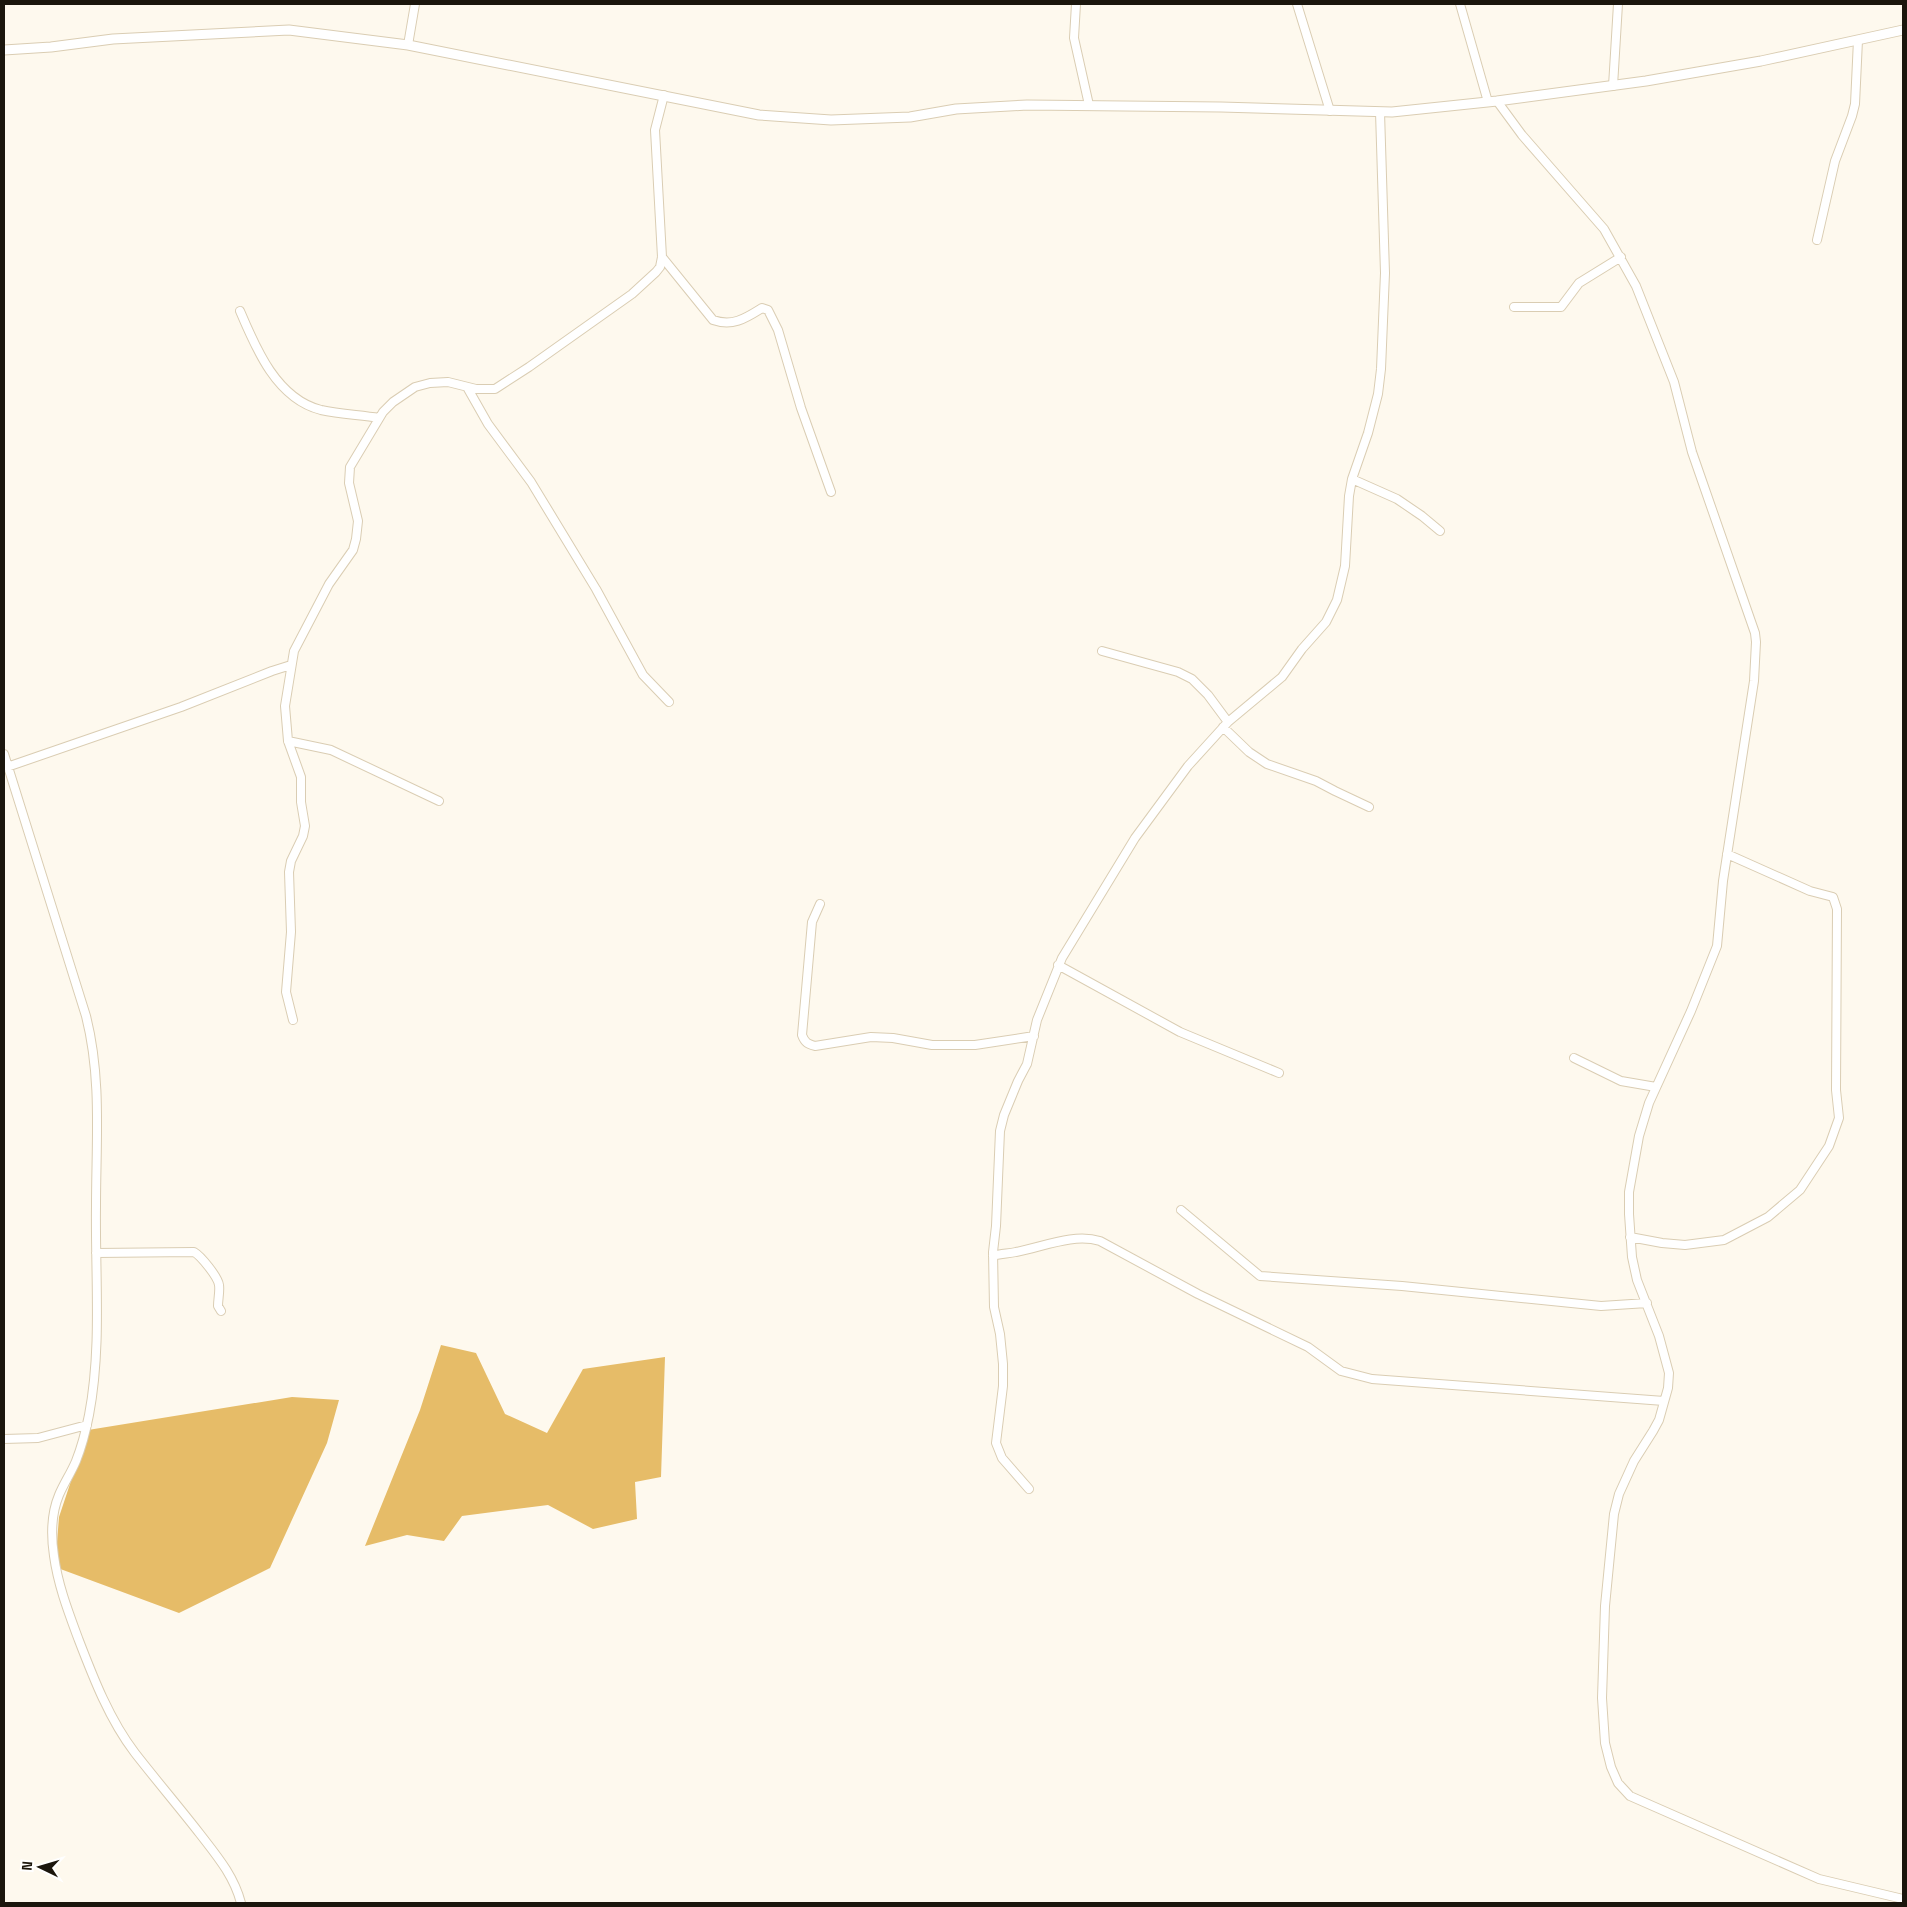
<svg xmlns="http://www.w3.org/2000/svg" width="1907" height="1907" viewBox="0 0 1907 1907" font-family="'Space Grotesk',sans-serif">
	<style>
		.forest { fill: #e6bc68 }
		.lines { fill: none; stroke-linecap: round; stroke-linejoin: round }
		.minor-casing { stroke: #dacdb3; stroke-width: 10 }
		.tertiary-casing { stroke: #dacdb3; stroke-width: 11 }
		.minor { stroke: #fff; stroke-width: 8 }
		.tertiary { stroke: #fff; stroke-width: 9 }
	</style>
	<rect width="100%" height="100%" fill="#fef9ee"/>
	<path class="forest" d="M441,1345L476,1353L505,1414L547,1433L583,1369L665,1357L661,1477L635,1482L637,1519L593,1529L548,1505L462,1516L444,1541L407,1535L365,1546L420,1410Z
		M292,1397L339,1400L327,1443L270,1568L179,1613L55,1567L59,1517L88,1430Z"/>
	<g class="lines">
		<g class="minor-casing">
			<path id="minor" d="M1076,4L1074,38L1089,105
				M1297,4L1330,111
				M1460,4L1488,102
				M408,45L415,4
				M1613,86L1618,4
				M1497,101L1522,135L1604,229L1636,286L1674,382L1692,452L1755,633L1756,642L1754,681L1723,881L1717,946L1691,1011L1649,1103L1639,1136L1629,1192V1214L1632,1257L1637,1280L1659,1336L1669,1373L1668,1388L1659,1420L1653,1431L1634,1461L1619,1494L1614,1514L1605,1606L1602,1698L1605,1743L1611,1767L1618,1783L1630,1796L1819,1879L1903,1899
				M1817,240L1835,161L1852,116L1855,104L1858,40
				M662,257L713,320C733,327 746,318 762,308L768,310L778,330L801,408L831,492
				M1514,307H1561L1579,283L1621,257
				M240,311C256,349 277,399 321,410C340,414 360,415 379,418
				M467,387L488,424L531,482L596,589L643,675L669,702
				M1352,479L1397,499L1422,516L1440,531
				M1102,651L1178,672L1192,679L1208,695L1228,722
				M1223,727L1249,752L1267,764L1316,781L1335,791L1369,807
				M288,741L331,750L439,801
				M4,754L86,1016C102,1079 96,1142 96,1206C95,1275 102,1347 89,1415C86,1430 82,1446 76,1461C71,1473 64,1483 59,1495C51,1514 51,1536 54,1556C58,1585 68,1611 78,1638C93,1677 109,1719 135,1753C156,1780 179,1807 200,1834C217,1856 234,1876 241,1903
				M7,767L181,707L272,671L291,665
				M820,904L812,922L802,1035C805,1043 808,1044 815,1046L871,1037L893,1038L932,1045H975L1034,1036
				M1058,965L1180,1032L1279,1073
				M293,1020L286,992L291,932L289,872L291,861L303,836L305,826L301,802V777L288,741L285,706L294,651L329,584L353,550L356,539L358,521L349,483L350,467L383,412L393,402L415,387L430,383L448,382L476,389H495L529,367L632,294L656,272L660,267L662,257L655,130L664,95
				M1574,1058L1621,1081L1656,1087
				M1181,1210L1260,1276L1402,1286L1601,1306L1647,1303
				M1630,1237L1662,1243L1685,1245L1724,1240L1768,1217L1800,1190L1829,1146L1839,1118L1836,1090L1837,909L1833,897L1810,891L1727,854
				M96,1253L194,1252C201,1256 218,1277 219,1285C220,1291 218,1299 218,1306L221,1311
				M993,1256C1001,1253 1008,1254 1016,1252C1043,1247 1073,1233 1100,1241L1198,1294L1308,1347L1341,1371L1372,1379L1664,1401
				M4,1439L38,1438L87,1425
				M1029,1489L1002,1458L996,1443L1003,1386V1364L1000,1334L994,1307L993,1252L996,1226L1000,1131L1004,1115L1018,1081L1027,1064L1037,1020L1062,958L1135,838L1188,766L1228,722L1282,677L1302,649L1326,622L1337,600L1345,566L1349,496L1352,479L1368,433L1378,394L1381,369L1385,273L1380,112"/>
		</g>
		<g class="tertiary-casing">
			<path id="tertiary" d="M4,50L51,47L113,39L289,30L408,45L759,115L831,120L910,117L956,109L1027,105L1221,107L1392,112L1497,101L1646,81L1761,61L1903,30"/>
		</g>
		<use href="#minor" class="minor"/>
		<use href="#tertiary" class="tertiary"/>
	</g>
	<rect width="1907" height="1907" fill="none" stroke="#1b160d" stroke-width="10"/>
	<g transform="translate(40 1867) rotate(275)" stroke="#ffffff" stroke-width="4" paint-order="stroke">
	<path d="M0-4L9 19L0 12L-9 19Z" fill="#1b160d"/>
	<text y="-8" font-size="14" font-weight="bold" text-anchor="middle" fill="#1b160d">N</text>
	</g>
</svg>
